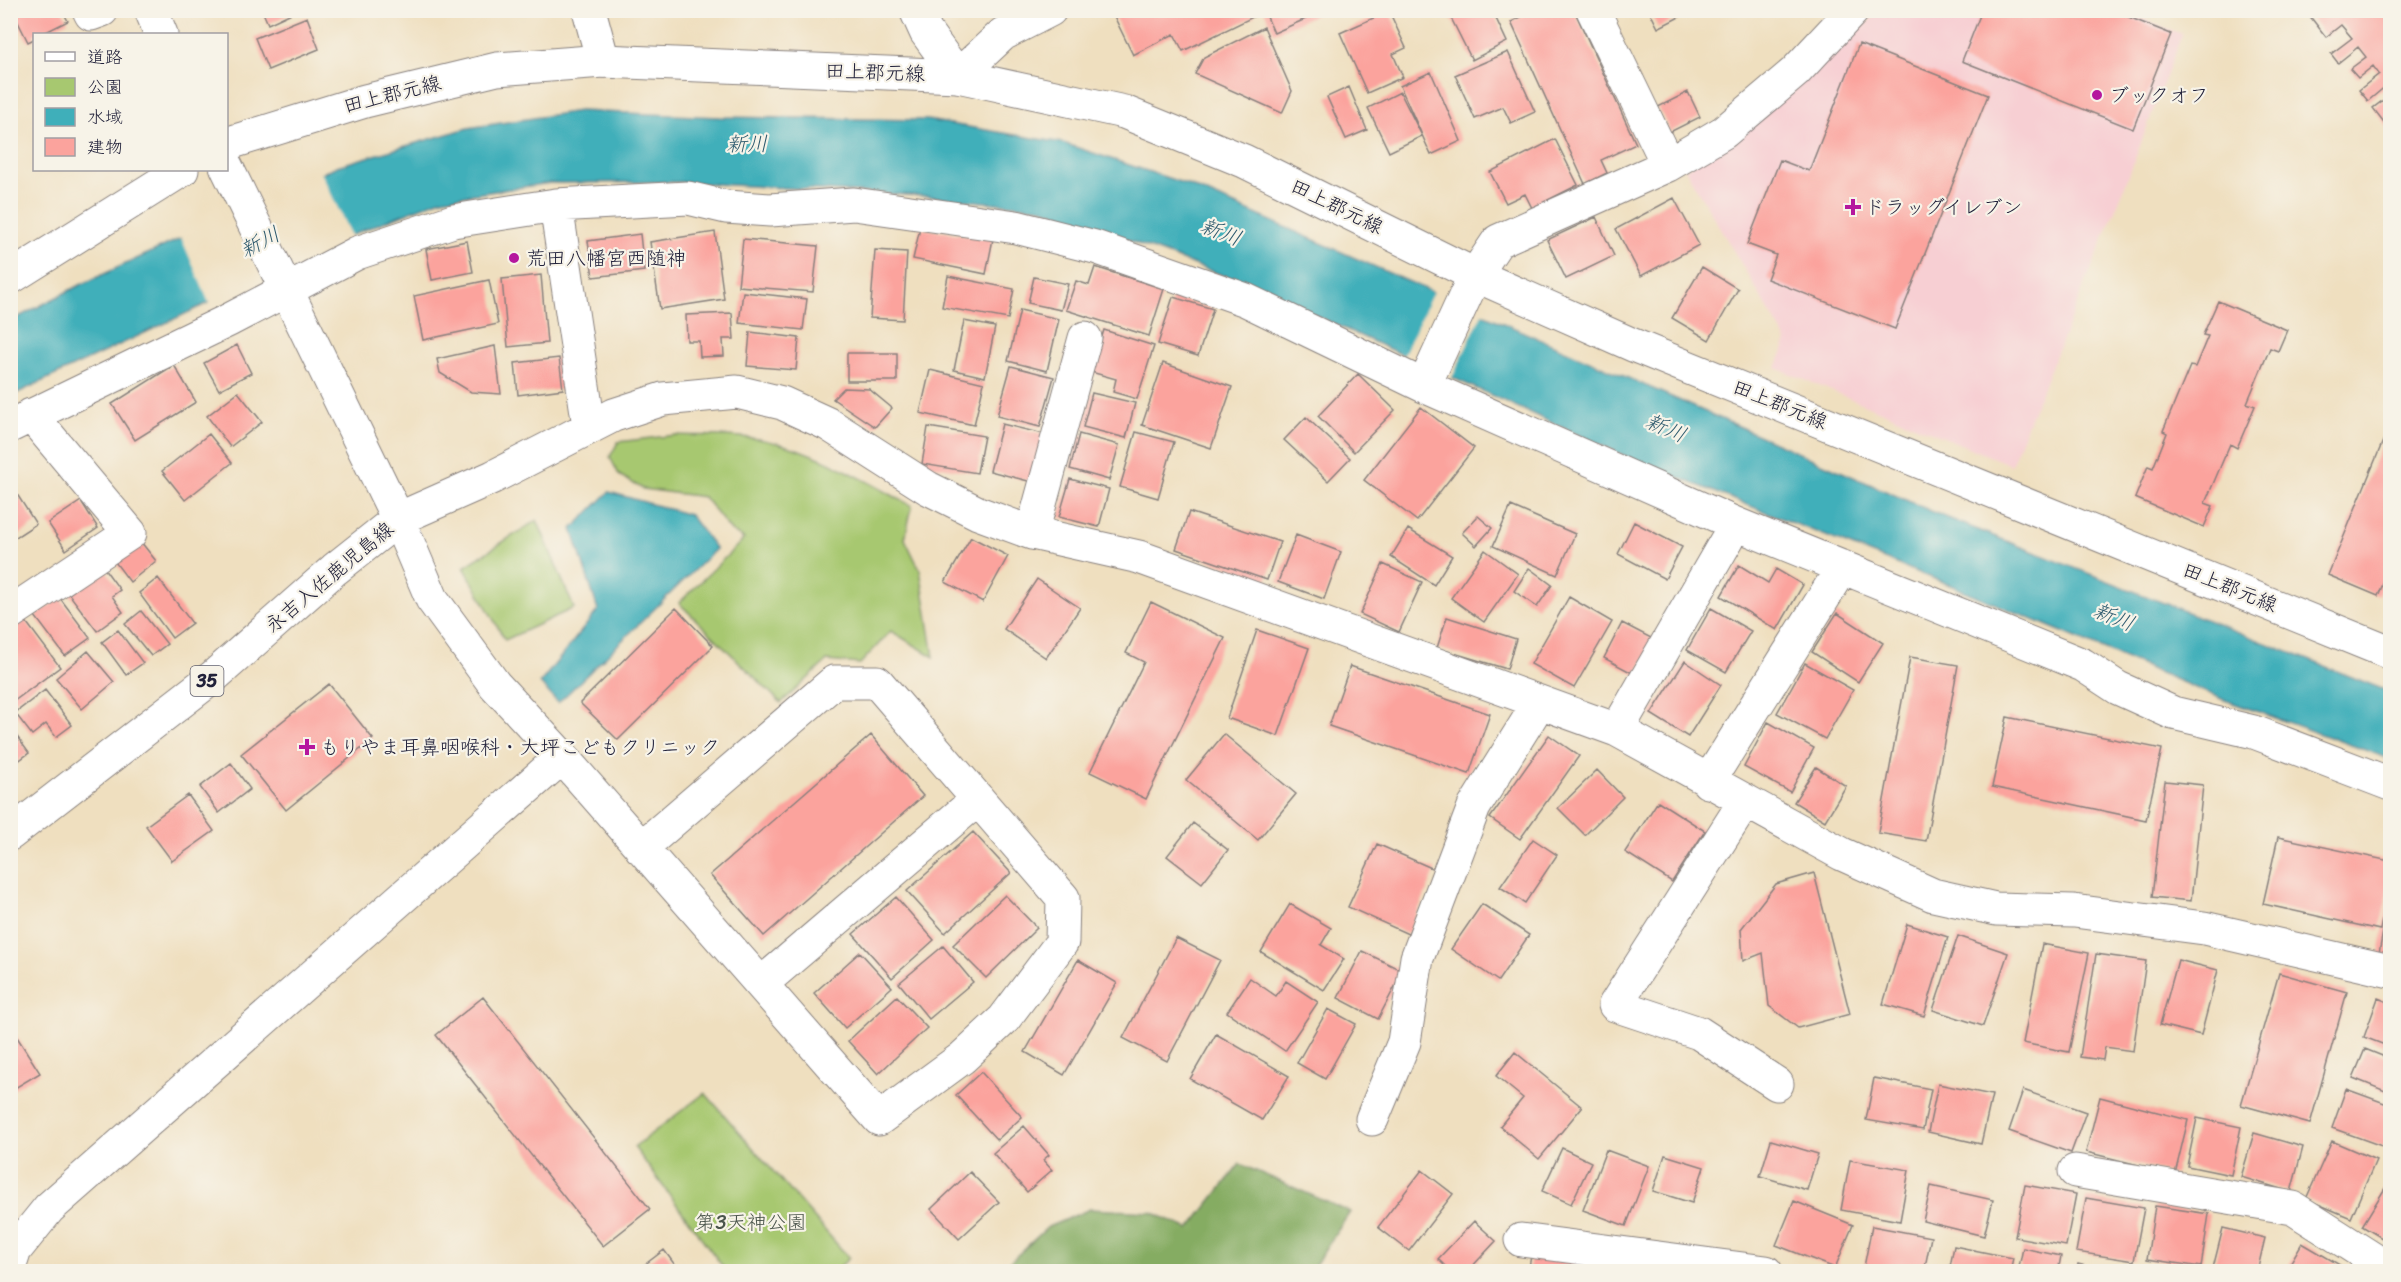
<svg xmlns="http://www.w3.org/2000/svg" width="2401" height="1282" viewBox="0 0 2401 1282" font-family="Sriracha,'Klee One',sans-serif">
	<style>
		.built { fill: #f7cfd3 }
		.green { fill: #a7c870; stroke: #647556; stroke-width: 1.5 }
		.forest { fill: #85ac62; stroke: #54674e; stroke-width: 1.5 }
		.water { fill: #3fafba; stroke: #30687a; stroke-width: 1.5 }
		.pier { fill: #efdfbf }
		.building { fill: #fba39d }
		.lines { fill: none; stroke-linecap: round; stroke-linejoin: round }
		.street-casing { stroke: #88807d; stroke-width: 35 }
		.secondary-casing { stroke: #88807d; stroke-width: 35 }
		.primary-casing { stroke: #88807d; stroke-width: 35 }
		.street { stroke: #fff; stroke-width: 33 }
		.secondary { stroke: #fff; stroke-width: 33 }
		.primary { stroke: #fff; stroke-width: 33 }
		.poi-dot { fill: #b5179e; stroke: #f7f3e8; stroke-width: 2 }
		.labels { text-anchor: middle; stroke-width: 4.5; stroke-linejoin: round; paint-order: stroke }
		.shield { fill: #f7f3e8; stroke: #62616f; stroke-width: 1.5 }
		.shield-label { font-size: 18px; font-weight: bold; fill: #22223b }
		.street-label { font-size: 20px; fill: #22223b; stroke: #f7f3e8 }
		.poi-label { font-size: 20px; fill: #22223b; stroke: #f7f3e8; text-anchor: start }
		.park-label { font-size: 20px; fill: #4a544b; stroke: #f7f3e8 }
		.water-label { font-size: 21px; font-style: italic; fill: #2e5a6e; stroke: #f7f3e8 }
	</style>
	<rect width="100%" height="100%" fill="#f7f3e8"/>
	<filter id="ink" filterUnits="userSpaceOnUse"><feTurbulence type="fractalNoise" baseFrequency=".0167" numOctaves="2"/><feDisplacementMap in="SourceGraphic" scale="12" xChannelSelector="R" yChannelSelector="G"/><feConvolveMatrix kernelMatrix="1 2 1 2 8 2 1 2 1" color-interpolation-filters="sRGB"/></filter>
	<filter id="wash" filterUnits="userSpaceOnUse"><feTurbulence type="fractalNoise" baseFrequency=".008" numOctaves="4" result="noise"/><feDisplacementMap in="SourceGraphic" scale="24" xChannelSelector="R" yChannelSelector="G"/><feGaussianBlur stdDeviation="1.35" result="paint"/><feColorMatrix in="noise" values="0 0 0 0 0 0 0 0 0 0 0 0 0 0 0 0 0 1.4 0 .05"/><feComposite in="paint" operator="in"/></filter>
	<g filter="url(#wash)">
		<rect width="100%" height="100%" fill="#efdfbf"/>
		<path class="built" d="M1880,11H2123L2182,34L2121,196L2011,465L1776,368L1787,341L1685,169L1744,131Z"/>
		<path class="green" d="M676,435C697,436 719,435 741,437C804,442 858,477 912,506L905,539L920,570L934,657L891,631L860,664L827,661L781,703L679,603L744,539L731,531L704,497L643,489L619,475L610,457L618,442Z
			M537,520L574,608L505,640L464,567Z
			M705,1093L849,1258L835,1271H726L634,1147Z"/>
		<path class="forest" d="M1240,1164L1350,1212L1311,1271H1000L1048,1227L1090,1209L1151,1212L1189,1229Z"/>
		<path class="water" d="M579,111L719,117L927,120L1063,143L1189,185L1940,515L2390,692V759L2222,699L1955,587L1634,460L1246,284L1042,208L926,196L679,182L550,183L441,199L361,231L11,396V321L76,287L337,166L468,128Z
			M609,492L690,515L716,549L558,703L540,683L598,610L572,529Z"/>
		<path class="pier" d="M320,170L352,238L210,305L180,235Z
			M1434,290L1483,312L1451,380L1402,358Z"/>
		<g id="blocks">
			<path class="building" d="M12,10H62L68,21L42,34H34V39L28,42Z
				M262,10H298L268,24Z
				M1111,10H1252L1255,16L1183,51L1174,34L1133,55Z
				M1264,10H1318L1319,13L1274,33Z
				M1447,10H1492L1507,42L1472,60Z
				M1535,10H1574L1636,144L1601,160L1607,173L1585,184L1511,22Z
				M1649,10H1693L1658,28Z
				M1982,10H2111L2171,34L2133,129L1962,61Z
				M2305,10H2390V89L2387,85L2368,101L2359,90L2379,74L2373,66L2358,78L2350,69L2366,57L2358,47L2338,63L2331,54L2352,38L2341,25L2326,37Z
				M1389,11L1406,48L1393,54L1403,77L1367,93L1340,33Z
				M307,17L319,49L268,70L255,38Z
				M1264,27L1292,91L1282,113L1195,74L1204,57Z
				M1859,44L1988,95L1895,329L1767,279L1776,255L1747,244L1780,160L1809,171Z
				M1508,52L1535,112L1511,123L1503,107L1475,119L1455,75Z
				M1431,72L1461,141L1431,155L1400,86Z
				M1349,87L1367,130L1346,139L1327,97Z
				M1400,92L1422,136L1389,152L1368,108Z
				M1688,92L1700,117L1670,132L1658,107Z
				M2390,95V130L2373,108Z
				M10,124L18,133L10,140Z
				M1555,139L1578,185L1532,208L1525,194L1506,203L1490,172Z
				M1674,198L1699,245L1641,276L1616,229Z
				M1596,217L1614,256L1566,279L1547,240Z
				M920,228L993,239L986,274L913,259Z
				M715,232L724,299L660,309L650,242Z
				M640,234L644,271L593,277L588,241Z
				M743,239L818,246L813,292L738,286Z
				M467,241L473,272L432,280L426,249Z
				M875,250L907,252L903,320L870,318Z
				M1095,267L1164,289L1149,336L1066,310L1076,281L1089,285Z
				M1702,267L1738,289L1709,340L1672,318Z
				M541,275L547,343L508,347L502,279Z
				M948,276L1014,289L1008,319L942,307Z
				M1034,277L1068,284L1061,310L1028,303Z
				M489,280L498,324L423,340L414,296Z
				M743,292L807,299L803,330L739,323Z
				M1173,297L1213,309L1198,356L1158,344Z
				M2218,301L2287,330L2278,351L2270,348L2247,403L2255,406L2237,448L2230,444L2205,503L2213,506L2204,527L2135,498L2148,466L2153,468L2167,433L2163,431L2190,366L2195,367L2208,336L2203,335Z
				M1020,310L1059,319L1047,371L1008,361Z
				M732,313L734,339H723L724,356L700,357L699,341H687L686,315Z
				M964,321L995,327L985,377L954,370Z
				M1104,330L1154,346L1137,399L1113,392L1116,379L1091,372Z
				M750,332L799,338L796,370L747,366Z
				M237,345L251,373L219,390L204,363Z
				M495,346L501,394L471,392L440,373L437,359Z
				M847,353H897V381H847Z
				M559,358L563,389L518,395L515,363Z
				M1163,363L1232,387L1211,448L1142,425Z
				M174,365L196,402L135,440L112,404Z
				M1011,366L1054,377L1040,427L997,416Z
				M930,370L984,383L974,425L920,413Z
				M1358,374L1395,410L1354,452L1318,416Z
				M844,388L869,389L892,408L875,427L833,399Z
				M238,392L262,422L230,447L207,416Z
				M1092,393L1135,403L1126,438L1083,427Z
				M1421,407L1474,448L1417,521L1364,480Z
				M1306,417L1350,458L1328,481L1284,440Z
				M1002,424L1044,434L1032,482L990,471Z
				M2390,424V567L2378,596L2328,575Z
				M928,427L984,436L977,473L922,464Z
				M1136,432L1174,442L1158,498L1120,487Z
				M209,434L232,463L185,500L162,471Z
				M1079,434L1119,445L1109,480L1070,469Z
				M1070,479L1109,489L1099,527L1059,517Z
				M13,488L36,524L13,539L10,535Z
				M81,501L98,528L66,550L48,523Z
				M1511,506L1575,534L1557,575L1493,546Z
				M1189,512L1280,542L1267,580L1176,549Z
				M1478,516L1492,528L1476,546L1462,533Z
				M1634,522L1682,547L1665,579L1618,554Z
				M1408,529L1452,556L1434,585L1391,557Z
				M1296,535L1341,552L1324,599L1278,582Z
				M971,537L1008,556L983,602L945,582Z
				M141,542L156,561L130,582L115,562Z
				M1485,550L1518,574L1484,622L1451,598Z
				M1383,564L1422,582L1399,632L1360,614Z
				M1739,565L1768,583L1776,569L1803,585L1777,630L1721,596Z
				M104,568L120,590L112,596L123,612L97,631L69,594Z
				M1529,568L1552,585L1537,607L1514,591Z
				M158,578L192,623L172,638L139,593Z
				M1037,579L1080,608L1046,658L1004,629Z
				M1569,597L1612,622L1574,688L1531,664Z
				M60,598L90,638L65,656L35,616Z
				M1151,602L1225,638L1146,799L1090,772L1144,662L1126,653Z
				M676,608L713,646L618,740L580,703Z
				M1711,608L1751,631L1726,672L1687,650Z
				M141,611L167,644L151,656L125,624Z
				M1837,613L1883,643L1858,682L1812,652Z
				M1447,617L1516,639L1507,669L1437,648Z
				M24,619L60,667L10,704V628Z
				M1622,623L1655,640L1636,675L1604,658Z
				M118,630L143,663L126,675L102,642Z
				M1257,630L1309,648L1278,736L1227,718Z
				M88,651L114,682L82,709L56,678Z
				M1910,657L1958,665L1926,841L1878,833Z
				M1685,661L1721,685L1688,737L1651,714Z
				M1805,663L1853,690L1825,739L1777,713Z
				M1350,666L1490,714L1469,774L1329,726Z
				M329,684L373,739L286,810L241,754Z
				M45,690L72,725L56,737L46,724L32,735L15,713Z
				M2007,717L2162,749L2146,820L1992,787Z
				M1768,722L1814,748L1790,792L1744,767Z
				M10,727L29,753L10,767Z
				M1224,734L1296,794L1258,840L1186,780Z
				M871,735L923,796L764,936L710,875Z
				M1549,735L1579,756L1520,839L1490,818Z
				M231,763L250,789L219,813L200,787Z
				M1816,767L1846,786L1825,821L1794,802Z
				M1597,770L1623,797L1585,835L1558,808Z
				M2165,781L2203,785L2191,901L2152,897Z
				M188,795L214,831L172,861L146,826Z
				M1658,801L1705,831L1672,882L1625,852Z
				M1193,823L1228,850L1202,883L1167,856Z
				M973,832L1011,873L945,933L907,891Z
				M2278,837L2390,861V881L2380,930L2263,904Z
				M1533,839L1557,855L1525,903L1500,887Z
				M1377,844L1436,870L1408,934L1348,907Z
				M1814,873L1850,1014L1798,1028L1769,1006L1763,953L1743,961L1741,929L1776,884Z
				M1005,895L1037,928L986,978L953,945Z
				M896,897L934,940L892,978L853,934Z
				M1290,904L1331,928L1321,945L1344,959L1324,990L1261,952Z
				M1482,904L1529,935L1498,981L1451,949Z
				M2388,904H2390V961L2378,959Z
				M1907,924L1948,937L1924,1016L1883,1004Z
				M1958,936L2008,953L1983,1026L1933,1010Z
				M1176,938L1220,960L1167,1061L1123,1038Z
				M2042,944L2089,953L2069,1052L2023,1043Z
				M943,946L973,982L929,1019L899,983Z
				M1362,951L1403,971L1378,1019L1338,998Z
				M860,952L892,987L845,1028L814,993Z
				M2096,954L2146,961L2133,1051L2105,1047L2103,1060L2080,1057Z
				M1078,960L1117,983L1064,1075L1025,1052Z
				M2178,960L2218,970L2201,1035L2160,1025Z
				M2279,973L2347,992L2310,1124L2241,1105Z
				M1250,978L1276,996L1286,981L1318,1002L1285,1051L1227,1012Z
				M897,996L927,1028L878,1074L848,1041Z
				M483,997L650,1209L603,1246L436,1035Z
				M2378,998L2390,1003V1047L2364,1037Z
				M1328,1009L1356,1024L1325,1079L1297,1063Z
				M10,1026L40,1073L10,1091Z
				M1216,1034L1289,1076L1262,1120L1190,1079Z
				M2365,1049L2390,1059V1093L2353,1078Z
				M1515,1052L1582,1107L1539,1159L1500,1126L1523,1098L1496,1076Z
				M981,1072L1022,1117L997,1140L956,1095Z
				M1874,1078L1931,1089L1923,1130L1866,1120Z
				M1938,1084L1992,1095L1981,1144L1928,1132Z
				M2346,1089L2390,1105V1149L2332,1128Z
				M2023,1090L2086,1112L2071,1153L2009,1131Z
				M2100,1097L2188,1120L2175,1174L2086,1152Z
				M2197,1118L2241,1127L2231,1175L2187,1166Z
				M1024,1126L1049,1155L1043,1160L1052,1170L1027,1192L993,1153Z
				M2254,1133L2303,1147L2291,1192L2241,1177Z
				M1771,1140L1818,1154L1807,1190L1760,1176Z
				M2332,1141L2376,1160L2351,1218L2306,1199Z
				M1562,1148L1591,1162L1571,1204L1542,1191Z
				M1606,1150L1649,1166L1626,1226L1583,1210Z
				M1665,1155L1704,1167L1692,1203L1653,1191Z
				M1850,1160L1909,1170L1900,1221L1841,1210Z
				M1422,1170L1453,1194L1409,1251L1378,1227Z
				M970,1172L999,1202L959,1239L931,1209Z
				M2390,1180V1243L2362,1226Z
				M2025,1185L2076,1194L2066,1246L2015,1237Z
				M1931,1186L1993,1200L1984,1236L1923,1221Z
				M2086,1198L2144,1208L2134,1261L2076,1252Z
				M1794,1201L1853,1225L1835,1268L1776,1245Z
				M2155,1206L2209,1214L2201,1267L2147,1259Z
				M1474,1221L1496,1241L1467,1272H1451L1438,1259Z
				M1872,1226L1931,1237L1924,1272H1863Z
				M2223,1228L2265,1238L2257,1272H2212Z
				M2302,1243L2345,1268L2344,1272H2285Z
				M1954,1246L2013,1258L2010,1272H1949Z
				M2023,1248L2061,1256L2058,1272H2018Z
				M664,1250L680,1272H635Z
				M1532,1251L1590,1261L1588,1272H1528Z
				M2078,1264L2105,1271V1272H2076Z"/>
		</g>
	</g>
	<g filter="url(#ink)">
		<use href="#blocks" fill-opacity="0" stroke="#88807d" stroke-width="1.5"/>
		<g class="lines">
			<g class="street-casing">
				<path id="street" d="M89,10L91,14L102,10
					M589,10L603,61
					M916,10L926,32L958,76L1003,34L1050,10
					M1593,10L1668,165
					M556,205L589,426
					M10,278L182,170
					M1424,386L1475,275L1498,241L1668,165L1724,132L1795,72L1853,10
					M10,426L229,320L357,253L453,221L556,205L688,198L726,207L770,210L854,204L1016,227L1095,247L1246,300L1424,386L1736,524L2083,665L2118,688L2173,713L2254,732L2390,784
					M1032,533L1085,338
					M10,613L130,533L31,415
					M1617,730L1736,524
					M1708,782L1843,567
					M1744,803L1615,1005L1699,1033L1777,1084
					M641,848L834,682H877L1063,898L1062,942L1004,1019L962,1058L879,1119L562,757L495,685L432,599L398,519L493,477L614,415L663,399L737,392L782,403L828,424L928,488L978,513L1032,533L1139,557L1617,730L1842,854L1933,895L1996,909L2074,911L2204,928L2390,971
					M761,984L978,799
					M1372,1119L1404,1042L1417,958L1474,807L1539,703
					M2075,1171L2293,1208L2390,1270
					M1521,1240L1766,1272
					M10,1265L15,1250L49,1208L562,757"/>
			</g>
			<g class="secondary-casing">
				<path id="secondary" d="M226,144L365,101L497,69L603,61L958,76L1124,112L1244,161L1475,275L1633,345L2390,653"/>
			</g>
			<g class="primary-casing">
				<path id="primary" d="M151,10L161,34
					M10,834L213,677L335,569L398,519L226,166"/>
			</g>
			<use href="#street" class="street"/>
			<use href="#secondary" class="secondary"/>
			<use href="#primary" class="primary"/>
		</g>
	</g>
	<g class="poi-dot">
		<circle cx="2097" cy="95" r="6"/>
		<path d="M1850 198h6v6h6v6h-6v6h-6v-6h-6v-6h6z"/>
		<circle cx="514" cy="258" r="6"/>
		<path d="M304 738h6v6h6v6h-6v6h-6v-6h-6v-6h6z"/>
	</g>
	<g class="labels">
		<rect class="shield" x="190.5" y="666" width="33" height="30" rx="4.5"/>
		<g class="shield-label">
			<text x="207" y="687">35</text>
		</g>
		<g class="street-label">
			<text transform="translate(875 72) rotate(2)" y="7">田上郡元線</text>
			<text transform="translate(392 94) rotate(-14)" y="7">田上郡元線</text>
			<text transform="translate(1337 206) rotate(26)" y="7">田上郡元線</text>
			<text transform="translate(1780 404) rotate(22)" y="7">田上郡元線</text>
			<text transform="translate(329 577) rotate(-40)" y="7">永吉入佐鹿児島線</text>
			<text transform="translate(2230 587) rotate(22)" y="7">田上郡元線</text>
		</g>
		<g class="poi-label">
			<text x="2109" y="102">ブックオフ</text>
			<text x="1865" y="214">ドラッグイレブン</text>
			<text x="526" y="265">荒田八幡宮西随神</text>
			<text x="320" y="754">もりやま耳鼻咽喉科・大坪こどもクリニック</text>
		</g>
		<g class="park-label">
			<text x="751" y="1229">第3天神公園</text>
		</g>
		<g class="water-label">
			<text transform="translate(747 144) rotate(-1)" y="7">新川</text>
			<text transform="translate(1221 232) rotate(21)" y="7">新川</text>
			<text transform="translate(260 242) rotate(-28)" y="7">新川</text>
			<text transform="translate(1666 428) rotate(23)" y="7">新川</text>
			<text transform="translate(2114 617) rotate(22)" y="7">新川</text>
		</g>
	</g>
	<rect width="2401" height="1282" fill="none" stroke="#f7f3e8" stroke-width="36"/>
	<rect x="33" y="33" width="195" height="138" fill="#f7f3e8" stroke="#a29fa3" stroke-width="1.5"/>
	<rect x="45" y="52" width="30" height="9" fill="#ffffff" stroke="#a29fa3" stroke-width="1.5"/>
	<text x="87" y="63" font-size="18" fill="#22223b">道路</text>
	<rect x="45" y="78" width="30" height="18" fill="#a7c870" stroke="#a29fa3" stroke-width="1.5"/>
	<text x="87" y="93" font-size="18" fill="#22223b">公園</text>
	<rect x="45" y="108" width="30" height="18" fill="#3fafba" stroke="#a29fa3" stroke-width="1.5"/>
	<text x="87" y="123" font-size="18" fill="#22223b">水域</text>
	<rect x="45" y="138" width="30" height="18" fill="#fba39d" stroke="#a29fa3" stroke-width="1.5"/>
	<text x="87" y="153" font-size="18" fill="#22223b">建物</text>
</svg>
